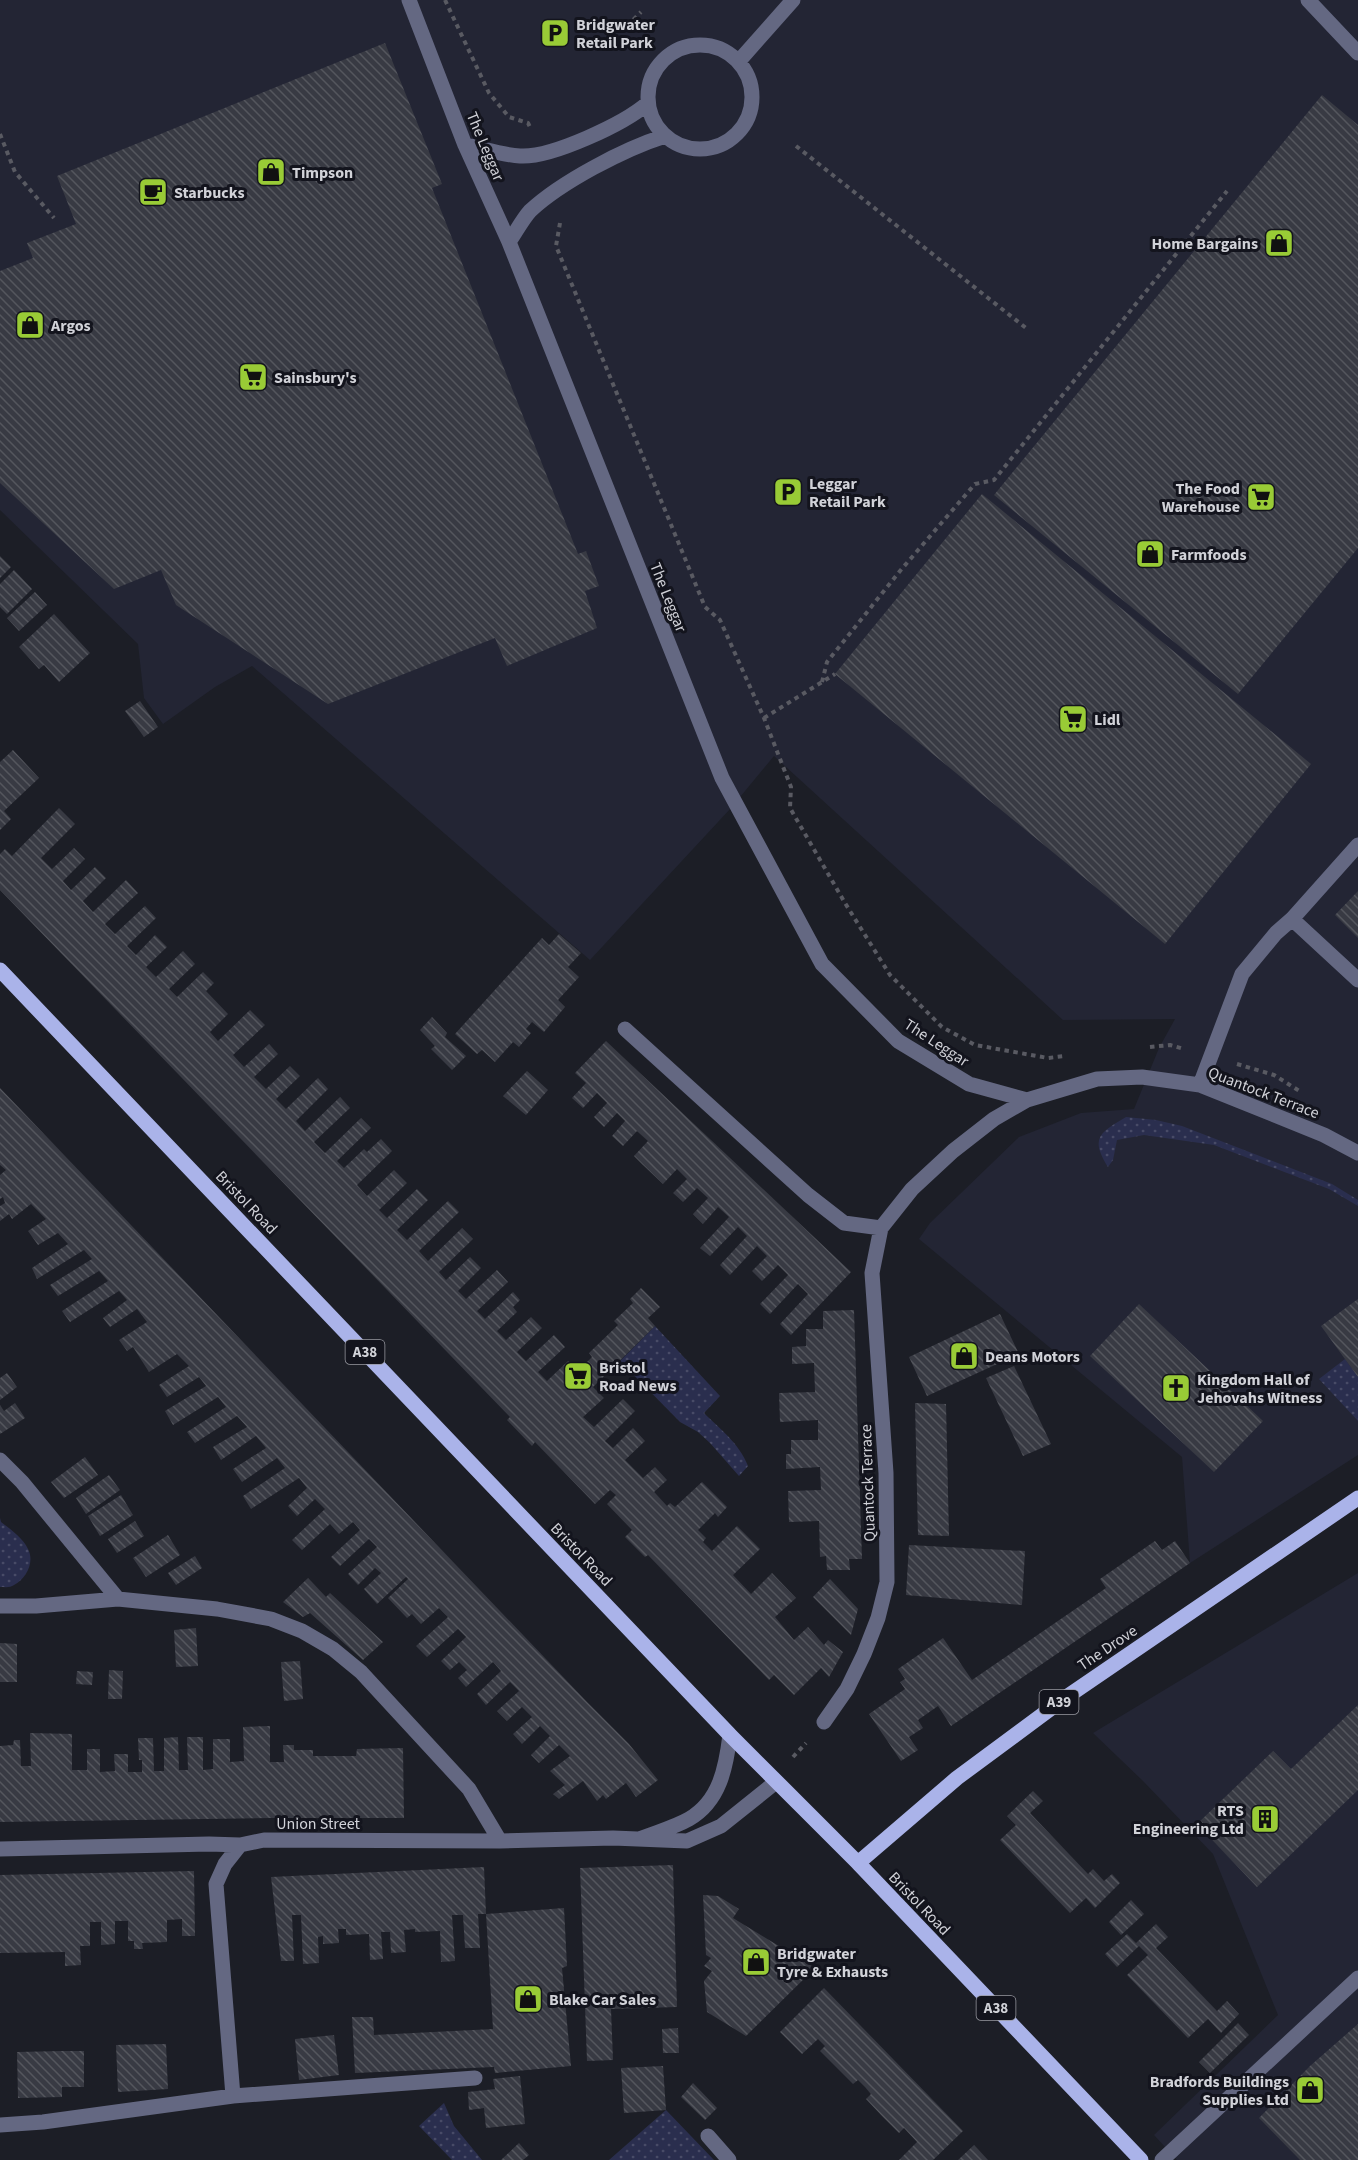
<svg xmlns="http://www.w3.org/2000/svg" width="1358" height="2160" viewBox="0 0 1358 2160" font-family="'Source Sans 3',sans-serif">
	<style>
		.built { fill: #232534 }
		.grass { fill: url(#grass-dots) }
		.building { fill: url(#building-back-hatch) }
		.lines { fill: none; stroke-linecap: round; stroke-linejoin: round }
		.path { stroke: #595a62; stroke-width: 4; stroke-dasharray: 4.5 4.5; stroke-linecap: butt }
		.minor { stroke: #646882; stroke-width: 15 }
		.major { stroke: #aab3e9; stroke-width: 15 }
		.labels { text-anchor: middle; stroke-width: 6; stroke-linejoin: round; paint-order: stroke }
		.shield { fill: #13141d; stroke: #9899a0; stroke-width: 1.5 }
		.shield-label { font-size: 15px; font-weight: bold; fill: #d1d2d8 }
		.poi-label { font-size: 16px; font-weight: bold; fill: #d1d2d8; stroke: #13141d; text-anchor: start }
		.street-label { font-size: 16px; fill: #d1d2d8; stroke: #13141d }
	</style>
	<defs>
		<pattern id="grass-dots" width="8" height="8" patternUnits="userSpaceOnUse" patternTransform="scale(1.5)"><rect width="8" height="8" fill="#2a2e4e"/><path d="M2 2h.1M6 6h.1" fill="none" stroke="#484b67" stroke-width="1.8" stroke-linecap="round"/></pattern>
		<pattern id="building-back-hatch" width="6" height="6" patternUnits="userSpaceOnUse" patternTransform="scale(1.5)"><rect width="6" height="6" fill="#383a43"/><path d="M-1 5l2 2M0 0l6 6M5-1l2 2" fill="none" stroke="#54565d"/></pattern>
	</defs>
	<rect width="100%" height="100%" fill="#1c1e26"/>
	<path class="built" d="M0,0H1358V1455L1190,1563L1182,1457L919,1239L930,1223L1019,1137L1081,1113L1134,1109L1159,1048L1175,1019L1063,1020L774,756L731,808L590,960L252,666L215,687L163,724L144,698L138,644L0,510Z
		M1358,1573V2160H1177L1154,2135L1278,2015L1213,1854L1143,1781L1093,1733Z"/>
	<path class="grass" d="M1126,1117L1156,1120L1182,1126L1332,1184L1358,1200V1206L1329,1189L1214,1145L1144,1135L1117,1140L1113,1160L1108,1167C1090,1138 1099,1133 1126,1117Z
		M655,1326L720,1396L704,1413C721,1430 739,1443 748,1466L739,1476L710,1443L698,1432L680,1422L620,1361Z
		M1345,1359L1358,1377V1421L1319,1379Z
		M0,1518L1,1522C10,1529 23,1538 28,1549C35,1562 26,1579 14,1585C10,1588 5,1587 0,1587Z
		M444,2103L454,2126L482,2160H452L419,2126Z
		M666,2110L714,2160H609Z"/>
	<path class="building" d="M385,43L442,184L432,188L578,554L586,551L599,586L585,591L597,628L507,666L495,638L328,704L176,605L161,570L114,589L0,483V271L33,258L27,243L76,224L57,176Z
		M1322,95L1358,125V548L1238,694L994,495Z
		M982,494L1311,764L1165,944L835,674Z
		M0,556L11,567L0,578Z
		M14,570L32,589L7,614L0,607V584Z
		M35,592L47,605L19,631L7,618Z
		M54,614L90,653L59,682L44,665L39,669L19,647Z
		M140,701L158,727L144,737L125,711Z
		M13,750L39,778L4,811L11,819L0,830V762Z
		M59,808L75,824L41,858L52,869L74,848L85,859L63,881L71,890L95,867L106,878L83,901L93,912L126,880L138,893L105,924L115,934L145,906L156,918L127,946L136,955L155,935L167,947L146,967L156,977L183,951L195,964L169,989L177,997L203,972L214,983L206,991L228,1014L210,1032L218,1041L250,1010L265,1025L233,1055L244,1067L269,1044L278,1054L254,1077L266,1089L290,1066L300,1076L276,1099L286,1109L318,1078L328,1089L296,1121L305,1131L340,1097L350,1108L314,1142L325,1153L361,1118L371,1128L337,1161L344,1168L364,1149L367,1152L381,1139L392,1151L357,1185L367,1196L394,1170L407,1183L379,1210L387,1218L417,1189L428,1200L397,1230L407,1240L448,1201L459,1212L419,1251L428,1261L462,1228L473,1239L439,1272L446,1280L470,1257L481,1268L458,1291L466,1299L497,1270L508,1282L477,1311L485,1319L513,1292L520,1300L513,1307L517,1312L497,1331L506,1340L531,1317L542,1328L517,1352L526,1361L554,1335L565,1347L538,1372L547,1381L568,1361L578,1371L592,1357L589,1353L618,1325L614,1321L633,1303L630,1299L641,1288L660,1307L648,1318L655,1326L593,1387L604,1398L583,1417L594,1427L623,1399L635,1411L605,1441L613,1448L633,1428L645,1441L625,1460L643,1478L655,1467L667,1480L654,1492L667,1506L670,1503L675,1507L702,1482L727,1507L718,1517L715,1513L698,1530L706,1538L703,1542L712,1551L737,1526L760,1549L733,1575L751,1594L772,1573L796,1598L775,1617L794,1640L808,1627L824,1645L828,1640L843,1652L829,1677L821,1668L794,1695L774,1675L769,1680L648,1555L645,1557L625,1537L632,1530L607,1504L616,1495L610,1490L595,1504L535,1442L532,1446L507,1420L510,1417L0,890V854L5,849L12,856Z
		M1358,891V938L1335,915Z
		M559,934L581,953L568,967L579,977L558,1000L565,1007L544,1032L532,1022L526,1029L531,1033L519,1047L513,1042L495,1062L482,1050L477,1054L455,1034L542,938L549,945Z
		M432,1017L447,1033L445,1037L466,1056L452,1070L431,1049L435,1046L420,1030Z
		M606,1041L851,1272L791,1335L780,1324L808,1294L798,1284L770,1314L760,1304L788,1275L778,1265L762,1281L752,1271L767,1256L757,1246L730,1275L720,1265L747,1236L738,1227L710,1256L700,1248L729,1217L718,1207L703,1224L693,1214L708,1198L697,1188L683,1202L673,1193L687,1179L677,1169L663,1184L643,1165L634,1156L648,1141L637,1131L623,1146L612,1136L625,1121L617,1113L604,1127L594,1117L607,1103L597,1093L583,1108L572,1098L586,1083L575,1073Z
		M527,1071L548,1090L526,1115L503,1096Z
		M0,1088L587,1702L629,1744L658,1780L636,1797L626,1783L606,1799L603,1795L597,1801L583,1781L559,1799L553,1794L565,1785L550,1771L570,1756L559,1745L539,1763L531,1755L550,1736L540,1726L522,1744L513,1734L532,1717L522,1707L507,1721L497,1711L519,1691L510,1682L486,1705L477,1694L501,1671L493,1662L466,1687L458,1678L467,1670L459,1662L450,1670L441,1661L466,1637L458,1629L427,1657L416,1646L448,1617L439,1608L421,1624L412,1614L407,1618L388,1598L408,1579L406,1577L377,1604L364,1589L381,1573L375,1568L358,1585L348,1574L377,1547L369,1539L340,1566L331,1557L360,1530L353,1522L339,1534L330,1524L302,1550L292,1540L325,1509L315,1499L297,1516L288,1506L307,1488L299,1478L251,1509L243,1496L285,1468L277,1458L242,1482L233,1469L266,1448L256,1436L221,1460L213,1447L247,1427L237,1416L195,1443L187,1432L226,1407L218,1397L173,1425L165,1411L206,1386L199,1377L167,1397L159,1385L189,1366L177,1354L149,1372L133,1347L127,1351L119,1340L147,1322L137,1309L110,1327L103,1318L127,1300L119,1291L70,1322L62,1311L108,1281L99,1271L58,1296L50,1285L92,1259L84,1250L37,1279L32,1268L68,1244L58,1233L38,1245L28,1231L46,1219L31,1204L12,1219L9,1214L0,1221V1206L5,1203L3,1197L0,1199V1175L6,1170L0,1165Z
		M1358,1299V1377L1321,1326Z
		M1139,1304L1263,1421L1214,1472L1090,1356Z
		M854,1310L862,1559H849L850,1570H827L826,1556L820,1557L819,1521L789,1522L788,1491L821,1490L820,1467L786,1469V1454H791V1440H818V1420L780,1422L779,1393L815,1392L814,1363L792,1364V1347L806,1346V1329H823V1311Z
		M1000,1314L1019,1354L927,1396L909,1357Z
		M1014,1366L1051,1444L1023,1456L986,1378Z
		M7,1373L17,1387L0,1400V1378Z
		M15,1403L25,1418L0,1434V1405L4,1411Z
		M915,1403L946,1404L949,1536L918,1535Z
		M85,1457L98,1475L64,1498L51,1482Z
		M109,1475L120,1490L86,1514L76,1498Z
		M121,1495L133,1515L100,1536L88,1516Z
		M135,1521L144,1536L117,1553L108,1539Z
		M168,1535L180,1555L146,1577L133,1558Z
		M1155,1541L1162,1550L1175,1541L1190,1563L951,1726L938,1706L918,1720L923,1728L909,1737L918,1750L901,1761L869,1714L905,1689L900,1682L905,1679L898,1669L943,1638L972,1680L1106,1588L1100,1579Z
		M909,1545L1025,1551L1022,1605L906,1595Z
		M195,1556L202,1568L176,1585L168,1573Z
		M308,1578L326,1597L330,1593L383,1642L363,1660L310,1613L303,1617L283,1602Z
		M830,1579L858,1609L851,1635L813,1597Z
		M196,1628L198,1666L176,1667L174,1630Z
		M0,1643L17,1644V1682H0Z
		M300,1661L303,1699L284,1701L281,1662Z
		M109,1670L123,1671L122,1699H108Z
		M77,1671L93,1672L92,1685L76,1684Z
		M1358,1705V1790L1257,1887L1197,1824L1273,1751L1291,1769Z
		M270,1726V1762H284L283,1745H294V1750H313V1756H356L357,1749L403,1748L404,1818H270L0,1822V1746L13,1745L14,1740H20L21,1766H31L30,1733L72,1734V1770H87V1749H100V1772L115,1771L114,1754H128V1772H142V1760H139L138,1738H153L154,1771H164V1738L178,1737L179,1770H188L187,1737H203V1770L213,1769V1739H230V1762L244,1761L243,1727Z
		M1033,1791L1043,1801L1030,1813L1088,1874L1093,1869L1104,1881L1112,1874L1120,1883L1095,1908L1086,1898L1070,1913L1000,1840L1016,1825L1007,1816Z
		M673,1865L677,2007L611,2009L613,2060L587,2061L580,1868Z
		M484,1867L486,1914H478L480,1948H465L463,1915H452L455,1961L441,1962L440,1931L415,1932V1929L404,1930L406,1952L391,1953L390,1932H381L383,1959L370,1960L369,1934L346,1935V1929H338L339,1943L323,1944V1936L318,1937L319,1963L303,1964L301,1915H292L294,1961H281L271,1877Z
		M194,1871L195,1936H182V1919L167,1920V1942L142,1943L143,1949H134V1941H128V1921H115V1944L101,1945V1922H90V1946H80L81,1965L65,1966V1952L0,1953V1875Z
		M703,1895L718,1896L739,1909L733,1918L815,1968L746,2036L707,2012L704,1981L712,1971L704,1966L711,1958L706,1955Z
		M1131,1900L1144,1914L1121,1935L1109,1922Z
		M564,1908L567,1966L562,1968L571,2066L495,2073L494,2067L355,2073L352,2017H373L374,2035L493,2029L486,1914Z
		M1156,1924L1168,1937L1156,1948L1217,2011L1227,2001L1239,2014L1221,2033L1208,2019L1188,2038L1127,1975L1148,1955L1139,1946L1117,1967L1105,1954L1127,1934L1136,1943Z
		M824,1988L963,2131L933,2160H899L917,2142L904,2128L899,2133L882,2116L866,2099L871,2094L865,2087L858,2080L853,2084L820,2051L825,2046L818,2039L802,2054L780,2032Z
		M1238,2023L1249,2035L1210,2073L1199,2062Z
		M1358,2024V2160H1300L1259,2118L1310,2066Z
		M678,2028L679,2053H663L662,2029Z
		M334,2035L339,2075L299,2080L295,2039Z
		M166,2044L168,2089L118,2092L116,2045Z
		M62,2051H84V2087H62V2097L18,2098L17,2052Z
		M663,2066L666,2110L624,2113L621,2068Z
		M520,2076L525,2124L486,2128L484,2108L469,2110L468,2092L495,2089L493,2079Z
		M693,2083L717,2108L705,2120L681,2097Z
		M519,2143L529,2155L523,2160H501Z
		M974,2145L988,2160H958Z"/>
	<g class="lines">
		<path class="path" d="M445,0L489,93L509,117L528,123L530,127
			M627,26L641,12
			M0,134L15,172L54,218
			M796,146L1026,328
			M560,223L556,246L705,607L720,620L764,718L791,787L790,808L845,903L890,975L942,1027L975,1045L1048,1058L1065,1056
			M822,682L827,662L900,571L975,484L994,480L1227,191
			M764,718L835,674
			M1150,1047L1170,1045L1184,1049
			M1237,1064L1274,1075L1301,1092
			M793,1757L806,1743"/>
		<path class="minor" d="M409,0L465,145L509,242L722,778L822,964L898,1041L969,1084L1027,1100
			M1308,0L1358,53
			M648 97a52 52 0 1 1 104 0a52 52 0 1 1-104 0Z
			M739,61L793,0
			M465,145C482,148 502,155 520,156C551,158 624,124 648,103
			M509,242C516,232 522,220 530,211C561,182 624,149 665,136
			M1292,919L1358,980
			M625,1029L808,1195L844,1223L881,1228
			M1200,1085L1242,974L1276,933L1292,919L1358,845
			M0,1460L22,1482L118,1599L217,1609L271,1619L302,1631L333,1649L361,1672L469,1789L500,1841
			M0,1606H36L118,1599
			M824,1722L847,1689L864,1654L878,1618L887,1582L886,1473L872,1273L881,1228L912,1189L953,1151L994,1119L1027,1100L1097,1079L1142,1077L1200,1085L1324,1135L1358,1153
			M642,1838C657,1832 675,1827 689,1819C720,1801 726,1767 730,1735
			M240,1845L225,1864L216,1884L233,2096L475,2078
			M0,1849L209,1844L240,1845L264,1840L500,1841L613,1838L687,1841L721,1826L776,1782
			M0,2125L43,2122L233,2096
			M708,2136L729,2160
			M1162,2160L1358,1978"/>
		<path class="major" d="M0,970L730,1735L858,1863L1141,2160
			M858,1863L957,1778L1065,1698L1358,1498"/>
	</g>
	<defs>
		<g id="parking-square" transform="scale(1.5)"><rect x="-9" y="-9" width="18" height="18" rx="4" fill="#99cb36" stroke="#13141d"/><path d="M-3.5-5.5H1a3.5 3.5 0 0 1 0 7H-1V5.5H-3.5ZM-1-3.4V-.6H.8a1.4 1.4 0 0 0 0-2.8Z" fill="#111"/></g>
		<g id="shop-square" transform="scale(1.5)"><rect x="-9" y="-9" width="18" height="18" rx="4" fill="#99cb36" stroke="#13141d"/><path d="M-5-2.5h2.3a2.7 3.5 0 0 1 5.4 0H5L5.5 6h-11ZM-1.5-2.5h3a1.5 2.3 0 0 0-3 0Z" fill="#111"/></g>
		<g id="cafe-square" transform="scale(1.5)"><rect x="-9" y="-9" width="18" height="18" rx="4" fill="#99cb36" stroke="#13141d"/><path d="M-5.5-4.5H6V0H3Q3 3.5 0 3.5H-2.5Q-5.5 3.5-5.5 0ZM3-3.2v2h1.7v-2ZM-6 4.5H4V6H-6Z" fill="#111"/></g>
		<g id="supermarket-square" transform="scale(1.5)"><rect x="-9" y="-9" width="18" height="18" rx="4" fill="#99cb36" stroke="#13141d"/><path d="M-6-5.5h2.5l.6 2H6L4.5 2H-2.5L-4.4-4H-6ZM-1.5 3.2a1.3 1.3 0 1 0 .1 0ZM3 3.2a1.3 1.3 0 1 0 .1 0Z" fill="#111"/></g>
		<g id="church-square" transform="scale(1.5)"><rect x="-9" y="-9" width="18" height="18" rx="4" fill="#99cb36" stroke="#13141d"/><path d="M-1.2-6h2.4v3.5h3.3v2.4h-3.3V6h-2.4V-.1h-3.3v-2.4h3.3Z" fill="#111"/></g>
		<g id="building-square" transform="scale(1.5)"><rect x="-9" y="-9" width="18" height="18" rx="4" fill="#99cb36" stroke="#13141d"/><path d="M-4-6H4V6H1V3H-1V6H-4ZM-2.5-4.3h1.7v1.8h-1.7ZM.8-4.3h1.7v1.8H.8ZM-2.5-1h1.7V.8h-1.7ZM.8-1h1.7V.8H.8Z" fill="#111"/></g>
	</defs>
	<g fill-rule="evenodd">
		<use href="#parking-square" x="555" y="33"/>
		<use href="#shop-square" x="271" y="172"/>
		<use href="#cafe-square" x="153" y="192"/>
		<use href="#shop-square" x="1279" y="243"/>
		<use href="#shop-square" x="30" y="325"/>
		<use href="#supermarket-square" x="253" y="377"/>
		<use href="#parking-square" x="788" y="492"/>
		<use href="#supermarket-square" x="1261" y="497"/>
		<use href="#shop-square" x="1150" y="554"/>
		<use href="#supermarket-square" x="1073" y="719"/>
		<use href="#shop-square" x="964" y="1356"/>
		<use href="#supermarket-square" x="578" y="1376"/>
		<use href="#church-square" x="1176" y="1388"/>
		<use href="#building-square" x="1265" y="1819"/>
		<use href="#shop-square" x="756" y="1962"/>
		<use href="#shop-square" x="528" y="1999"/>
		<use href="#shop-square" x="1310" y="2090"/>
	</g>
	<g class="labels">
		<g class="shield">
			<rect x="345.5" y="1340" width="39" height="24" rx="4.5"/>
			<rect x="1039.5" y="1690" width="39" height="24" rx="4.5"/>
			<rect x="976.5" y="1996" width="39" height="24" rx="4.5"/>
		</g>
		<g class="shield-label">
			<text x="365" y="1357">A38</text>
			<text x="1059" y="1707">A39</text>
			<text x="996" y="2013">A38</text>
		</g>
		<g class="poi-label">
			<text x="576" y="30">Bridgwater<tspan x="576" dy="18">Retail Park</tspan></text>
			<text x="292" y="178">Timpson</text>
			<text x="174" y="198">Starbucks</text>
			<text x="1258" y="249" text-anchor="end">Home Bargains</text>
			<text x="51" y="331">Argos</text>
			<text x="274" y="383">Sainsbury's</text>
			<text x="809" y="489">Leggar<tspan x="809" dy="18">Retail Park</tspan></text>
			<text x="1240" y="494" text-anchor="end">The Food<tspan x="1240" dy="18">Warehouse</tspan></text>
			<text x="1171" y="560">Farmfoods</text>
			<text x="1094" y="725">Lidl</text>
			<text x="985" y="1362">Deans Motors</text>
			<text x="599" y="1373">Bristol<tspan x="599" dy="18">Road News</tspan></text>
			<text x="1197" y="1385">Kingdom Hall of<tspan x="1197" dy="18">Jehovahs Witness</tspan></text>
			<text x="1244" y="1816" text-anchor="end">RTS<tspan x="1244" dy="18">Engineering Ltd</tspan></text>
			<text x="777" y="1959">Bridgwater<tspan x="777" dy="18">Tyre &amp; Exhausts</tspan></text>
			<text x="549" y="2005">Blake Car Sales</text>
			<text x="1289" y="2087" text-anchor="end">Bradfords Buildings<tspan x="1289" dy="18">Supplies Ltd</tspan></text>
		</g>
		<g class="street-label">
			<text transform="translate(486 146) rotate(67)" y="6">The Leggar</text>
			<text transform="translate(669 597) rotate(68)" y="6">The Leggar</text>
			<text transform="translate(937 1042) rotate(33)" y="6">The Leggar</text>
			<text transform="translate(1264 1092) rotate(21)" y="6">Quantock Terrace</text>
			<text transform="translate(247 1202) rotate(46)" y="6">Bristol Road</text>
			<text transform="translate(867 1483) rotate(-92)" y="6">Quantock Terrace</text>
			<text transform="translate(582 1554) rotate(46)" y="6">Bristol Road</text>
			<text transform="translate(1107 1647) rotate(-34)" y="6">The Drove</text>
			<text x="318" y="1829">Union Street</text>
			<text transform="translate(920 1903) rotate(46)" y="6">Bristol Road</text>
		</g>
	</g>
</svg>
